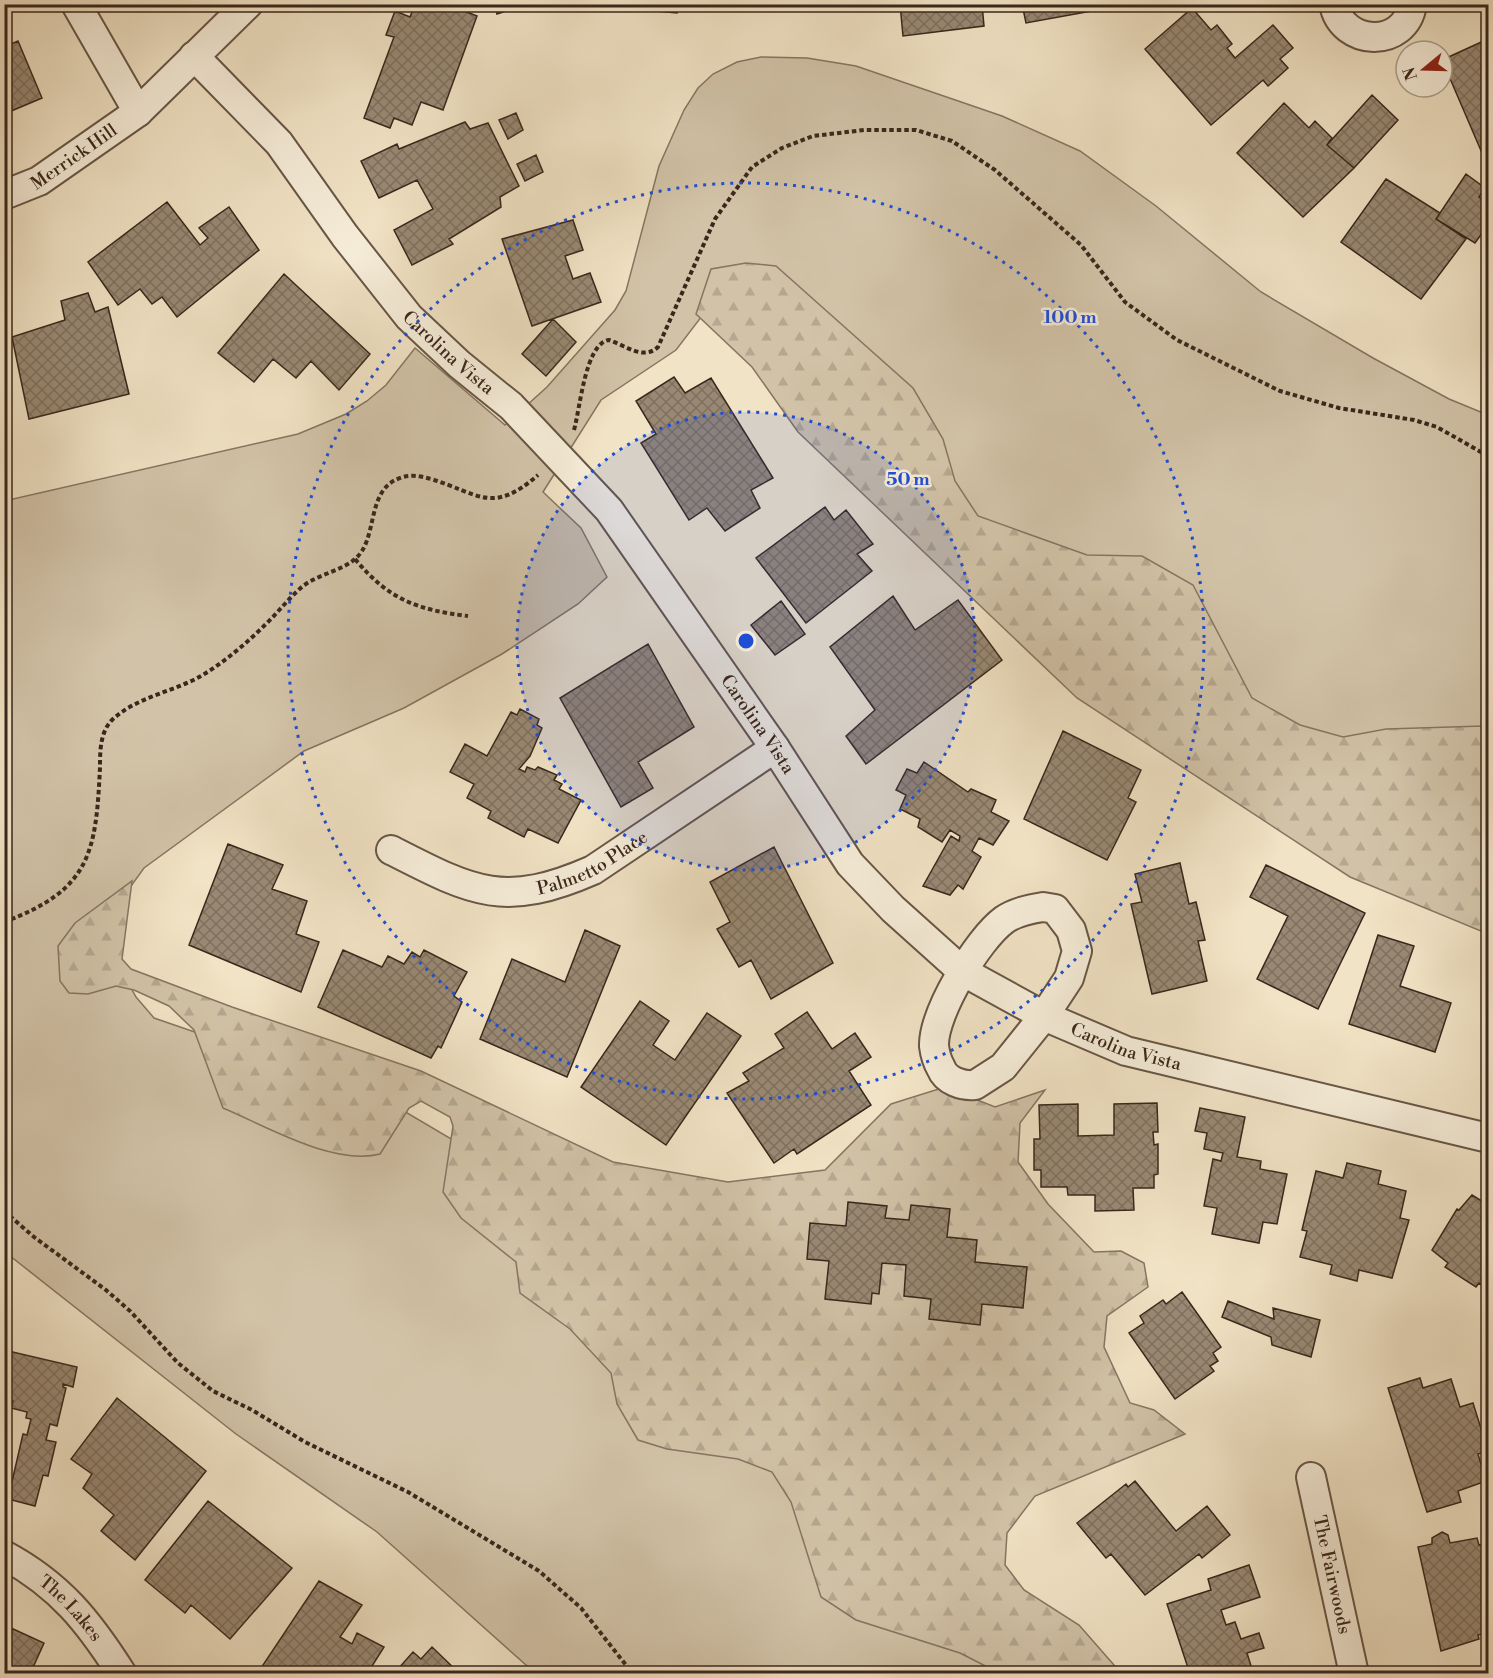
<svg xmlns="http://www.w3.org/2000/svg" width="1493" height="1678" viewBox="0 0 1493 1678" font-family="'Libre Bodoni',serif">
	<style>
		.green { fill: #d2c3a8; stroke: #867562; stroke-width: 1.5 }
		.forest { fill: url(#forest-firs); stroke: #867562; stroke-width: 1.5 }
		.building { fill: url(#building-cross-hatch); stroke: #3a271c; stroke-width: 1.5 }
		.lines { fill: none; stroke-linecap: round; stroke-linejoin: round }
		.street-casing { stroke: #685646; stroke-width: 32 }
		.path { stroke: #3a271c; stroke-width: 4; stroke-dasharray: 4.5 3; stroke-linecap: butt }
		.street { stroke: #f6edd9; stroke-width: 28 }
		.ring { fill: none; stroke: #1d4ed8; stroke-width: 3; stroke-dasharray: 3 6 }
		.labels { text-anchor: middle; stroke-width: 5; stroke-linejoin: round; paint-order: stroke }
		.street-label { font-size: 18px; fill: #3a271c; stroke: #f6edd9 }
		.centre { fill: #1d4ed8; stroke: #f6edd9; stroke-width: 3 }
		.ring-label { font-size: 18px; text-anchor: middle; font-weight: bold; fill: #1d4ed8; stroke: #f6edd9; stroke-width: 5; stroke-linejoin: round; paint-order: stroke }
	</style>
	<defs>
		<pattern id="forest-firs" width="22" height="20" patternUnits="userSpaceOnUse" patternTransform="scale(1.5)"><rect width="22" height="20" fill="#d2c3a8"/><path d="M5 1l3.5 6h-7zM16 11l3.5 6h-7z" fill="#b5a890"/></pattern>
		<pattern id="building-cross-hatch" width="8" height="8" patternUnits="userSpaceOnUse" patternTransform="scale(1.5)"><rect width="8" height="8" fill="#998974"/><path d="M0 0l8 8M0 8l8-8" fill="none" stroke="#7e705e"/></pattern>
	</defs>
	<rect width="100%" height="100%" fill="#f1e3c5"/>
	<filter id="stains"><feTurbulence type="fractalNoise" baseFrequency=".00333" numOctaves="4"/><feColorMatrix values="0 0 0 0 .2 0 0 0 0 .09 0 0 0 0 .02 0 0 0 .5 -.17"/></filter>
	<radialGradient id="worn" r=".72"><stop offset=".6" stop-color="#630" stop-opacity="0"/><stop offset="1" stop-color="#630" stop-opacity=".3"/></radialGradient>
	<path class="green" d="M761,57L807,58L856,66L1002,116L1080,151L1156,206L1261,292L1373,358L1449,399L1488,415V878L1299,803L721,291L676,350L601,400L543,492L581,528L607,577L578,604L502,654L404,708L304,751L144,868L123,897L114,939L124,975L136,997L154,1018L375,1094L487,1160L1039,1673H535L377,1532L236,1434L5,1252L4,501L298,434L346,414L367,401L386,385L415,348L505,425L547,387L615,310L626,291L659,166L684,110L698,88L713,74L737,62Z"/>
	<path class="forest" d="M746,263L776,266L913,388L943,439L955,481L978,516L1087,555L1142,556L1193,585L1252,698L1300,725L1343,737L1386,729L1483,726L1488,729V934L1350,877L1077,698L798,432L752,367L696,314L711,269Z
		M132,881L122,959L131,969L232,1007L421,1071L613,1162L728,1182L825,1170L891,1104L945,1087L995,1107L1045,1090L1020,1123L1018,1162L1048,1204L1094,1252L1121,1251L1144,1263L1148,1287L1107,1316L1104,1347L1130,1403L1154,1410L1185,1434L1035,1496L1007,1533L1005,1565L1024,1590L1079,1625L1121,1673H999L960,1653L856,1620L821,1597L791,1502L772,1472L738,1459L667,1449L638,1440L617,1404L611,1373L570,1329L520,1293L516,1262L461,1218L443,1192L453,1126L450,1117L421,1101L409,1108L380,1154C333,1166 266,1126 223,1108L194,1030L169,1006L134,990L116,986L88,994L69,993L60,981L58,946L75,923Z"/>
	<path class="building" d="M415,4H446L477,16L443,110L421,102L412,125L394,118L390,128L364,118L394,37L386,35L395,11L410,17Z
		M494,4H527L497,14Z
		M612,4H677V13L611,7Z
		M900,4H982L984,26L903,36Z
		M1022,4H1119V6L1026,23Z
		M1192,8L1211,30L1217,25L1232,44L1227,48L1235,58L1273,25L1293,48L1280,59L1288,68L1268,86L1263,80L1211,125L1145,49Z
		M1488,39V158L1485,160L1442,60Z
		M18,41L42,98L4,114V47Z
		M1372,95L1398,120L1354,168L1327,145Z
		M1284,103L1309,128L1315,121L1332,138L1327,145L1354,168L1303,217L1237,153Z
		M516,113L523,130L508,139L499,120Z
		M465,122L470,129L488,123L519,186L500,197L501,207L449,239L453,244L412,265L394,230L433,209L417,180L379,198L361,161L397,144L399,149Z
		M536,155L543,172L525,181L517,164Z
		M1466,174L1485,188L1479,197L1488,204V225L1475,243L1436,219Z
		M1386,179L1440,213L1436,219L1466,239L1421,299L1341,242Z
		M167,202L200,245L208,238L199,228L229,207L259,250L177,317L162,297L152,304L140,289L118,305L88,262Z
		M573,220L583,250L565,256L573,279L590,273L601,302L532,326L502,239Z
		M284,274L370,354L339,390L311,361L296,378L273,359L254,382L218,353Z
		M88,293L95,312L108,307L129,394L29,419L12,337L65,320L61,301Z
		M553,319L576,342L546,376L522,354Z
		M674,377L685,393L711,378L773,478L751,490L760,508L725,531L707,508L689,520L641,443L656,434L636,401Z
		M825,507L834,520L846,510L873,544L857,554L872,571L806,623L756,558Z
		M893,596L915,630L958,600L1002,660L866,764L846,736L875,710L830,647Z
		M781,601L805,634L775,655L751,625Z
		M648,644L694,727L638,762L653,788L621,807L560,698Z
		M520,709L539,719L537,725L542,728L530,756L519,769L525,772L527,767L535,770L538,767L557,775L554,780L562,784L559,789L581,800L558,843L528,829L524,837L488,818L491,811L467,798L474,784L450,772L465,744L487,756L511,712L517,715Z
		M1063,731L1141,770L1128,798L1136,802L1107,860L1024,819Z
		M924,762L968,792L971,789L996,800L991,812L1009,821L993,845L979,838L972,851L981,857L963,889L958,885L950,895L923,886L951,836L959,841L960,836L950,830L942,842L918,827L920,819L900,809L906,795L896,790L907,769L917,773Z
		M228,844L283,865L272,889L307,901L296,934L319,942L301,992L189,945Z
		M774,847L833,963L771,999L751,960L739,967L717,929L730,922L710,882Z
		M1180,863L1189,904L1196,902L1205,940L1198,941L1207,981L1152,994L1131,904L1142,902L1135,874Z
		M1266,865L1365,913L1318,1009L1257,979L1288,916L1250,897Z
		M585,930L620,946L567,1077L480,1039L512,959L565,982Z
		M1378,935L1414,946L1400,986L1451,1003L1435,1052L1349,1024Z
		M343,950L382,967L388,956L404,964L412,952L420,957L424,950L467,972L454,996L462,1002L441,1048L438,1046L431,1058L318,1007Z
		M640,1001L669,1021L653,1045L675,1060L707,1013L741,1036L666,1145L581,1087Z
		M807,1012L832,1049L855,1033L871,1057L849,1071L871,1105L797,1154L794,1149L774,1163L727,1093L749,1081L743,1073L784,1048L775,1034Z
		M1157,1103L1158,1132H1153L1154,1145L1158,1144V1174L1154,1175V1188H1133L1134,1210L1095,1211V1195H1068L1067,1187H1041V1170H1034V1139H1040L1039,1105L1078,1104V1136L1114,1135V1104Z
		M1200,1108L1245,1117L1237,1157L1261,1161L1260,1169L1287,1174L1277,1224L1263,1222L1259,1243L1212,1234L1217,1208L1204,1206L1213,1159L1221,1161L1223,1153L1204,1149L1207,1133L1195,1131Z
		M1347,1163L1381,1171L1378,1184L1406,1191L1400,1218L1409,1220L1392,1278L1359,1270L1357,1281L1330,1274L1332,1265L1300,1257L1307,1231L1302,1230L1316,1171L1343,1178Z
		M1472,1195L1488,1205V1288L1479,1283L1476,1287L1445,1267L1448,1263L1432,1250L1457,1209L1459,1210Z
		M848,1202L887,1206L885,1218L909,1220L911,1205L950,1209L947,1237L977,1240L975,1262L1027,1267L1023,1308L982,1304L980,1325L929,1319L931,1299L904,1296L906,1265L882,1263L879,1294L872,1293L871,1304L825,1299L829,1261L807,1259L810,1223L846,1226Z
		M1182,1292L1221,1347L1213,1353L1218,1361L1210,1366L1214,1371L1175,1399L1129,1333L1144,1323L1140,1316L1163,1300L1166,1304Z
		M1228,1301L1274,1319L1273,1308L1320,1320L1311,1357L1272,1345L1271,1337L1222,1317Z
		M4,1350L77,1367L73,1387L63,1384V1387L66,1388L57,1426L50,1424L46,1440L56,1442L48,1476L43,1475L35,1506L8,1499L23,1434L27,1435L31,1419L26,1418L27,1412L11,1408L13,1401L4,1399Z
		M1420,1378L1423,1388L1451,1379L1460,1407L1473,1403L1488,1451L1478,1454L1486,1481L1458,1491L1461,1502L1427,1512L1388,1388Z
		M117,1398L206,1471L135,1560L101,1531L114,1515L83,1488L92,1474L71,1459Z
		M1488,1452V1479L1487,1480L1483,1453Z
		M1135,1481L1176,1531L1207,1506L1230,1535L1202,1558L1199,1554L1145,1595L1111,1554L1106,1558L1077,1523L1126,1484L1128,1487Z
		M208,1501L292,1568L230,1639L191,1605L185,1613L145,1580Z
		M1442,1532L1448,1535L1450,1543L1477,1538L1479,1545L1488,1543V1553L1483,1554L1488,1572V1625L1486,1626L1487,1633L1478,1635L1479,1639L1441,1651L1418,1547L1432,1544V1538Z
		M1249,1565L1260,1597L1221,1610L1226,1625L1235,1622L1241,1639L1259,1633L1264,1648L1247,1653L1252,1669L1241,1674H1190L1167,1604L1211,1590L1208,1579Z
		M319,1581L362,1605L340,1637L352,1644L357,1633L384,1647L367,1674H257Z
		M11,1628L44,1643L30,1674H4V1643Z
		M432,1647L460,1674H400L397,1670L413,1652L421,1659Z"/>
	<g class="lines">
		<g class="street-casing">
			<g id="street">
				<path d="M76,4L138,112"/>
				<path d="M1334,4C1342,47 1406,49 1412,4"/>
				<path id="s1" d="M194,56L279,143L345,236L409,317L459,364L511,406L609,510L775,748L850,864L893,909L962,971L1044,1016L1126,1051L1488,1138"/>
				<path id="s2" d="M4,195L39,181L138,112L248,4"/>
				<path id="s3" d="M391,850C473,892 504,909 593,870L775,748"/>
				<path d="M1043,907L1055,909L1071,930L1077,951L1069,978L1044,1016L1003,1067L975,1085C962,1086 946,1081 941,1068C937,1061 935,1054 934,1046C933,1013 978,939 1004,920C1015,912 1030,909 1043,907Z"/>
				<path id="s4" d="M1311,1477L1354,1674"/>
				<path id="s5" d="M4,1555C60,1585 89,1622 122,1674"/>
			</g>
		</g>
		<path class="path" d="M574,430C580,410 585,343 609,340C625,345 643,361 658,347L715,219L752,167L782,148L813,136L864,130H916L952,141L995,170L1081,245L1125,302L1177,340L1280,391L1339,408L1414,420L1437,427L1488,456
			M355,559C388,599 417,610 468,616
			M4,922C91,890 96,852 100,767C100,752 100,732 112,720C136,697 173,692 201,676C226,661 248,642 268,622C280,610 290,597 303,586C319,574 341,571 355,559C379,539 365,490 400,478C410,474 420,476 431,479C480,494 492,515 538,475
			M4,1211L34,1237L106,1290L130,1311L178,1363L213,1391L252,1410L305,1442L408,1492L539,1571L581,1608L633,1674"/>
		<use href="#street" class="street"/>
	</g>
	<circle cx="746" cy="641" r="229" fill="#1d4ed8" fill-opacity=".12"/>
	<g class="ring">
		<circle cx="746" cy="641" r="229"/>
		<circle cx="746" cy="641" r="458"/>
	</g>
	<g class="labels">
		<g class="street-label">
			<text dy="6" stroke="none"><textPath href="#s2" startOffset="80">Merrick Hill</textPath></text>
			<text dy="6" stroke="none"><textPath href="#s1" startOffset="392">Carolina Vista</textPath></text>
			<text dy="6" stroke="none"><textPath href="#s1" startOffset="878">Carolina Vista</textPath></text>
			<text dy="6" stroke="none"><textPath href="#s3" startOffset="216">Palmetto Place</textPath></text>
			<text dy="6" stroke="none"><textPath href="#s1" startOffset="1382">Carolina Vista</textPath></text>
			<text dy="6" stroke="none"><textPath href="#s4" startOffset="100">The Fairwoods</textPath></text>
			<text dy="6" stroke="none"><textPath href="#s5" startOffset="86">The Lakes</textPath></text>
		</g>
	</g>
	<circle cx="746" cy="641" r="9" class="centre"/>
	<g class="ring-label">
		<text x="1070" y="323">100 m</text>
		<text x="908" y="485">50 m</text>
	</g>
	<rect width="1493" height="1678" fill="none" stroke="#f1e3c5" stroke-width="24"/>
	<rect x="6" y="6" width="1481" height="1666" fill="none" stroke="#3a271c" stroke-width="3"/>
	<rect x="12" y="12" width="1469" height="1654" fill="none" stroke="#3a271c" stroke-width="1.5"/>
	<g transform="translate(1424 69) rotate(251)"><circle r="28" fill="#f6edd9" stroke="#ab9e8d" stroke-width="1.5"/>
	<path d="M0-4.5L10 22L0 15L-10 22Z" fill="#8f2418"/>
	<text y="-9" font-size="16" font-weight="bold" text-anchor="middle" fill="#3a271c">N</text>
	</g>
	<rect width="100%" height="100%" filter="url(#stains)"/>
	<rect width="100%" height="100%" fill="url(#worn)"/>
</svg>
